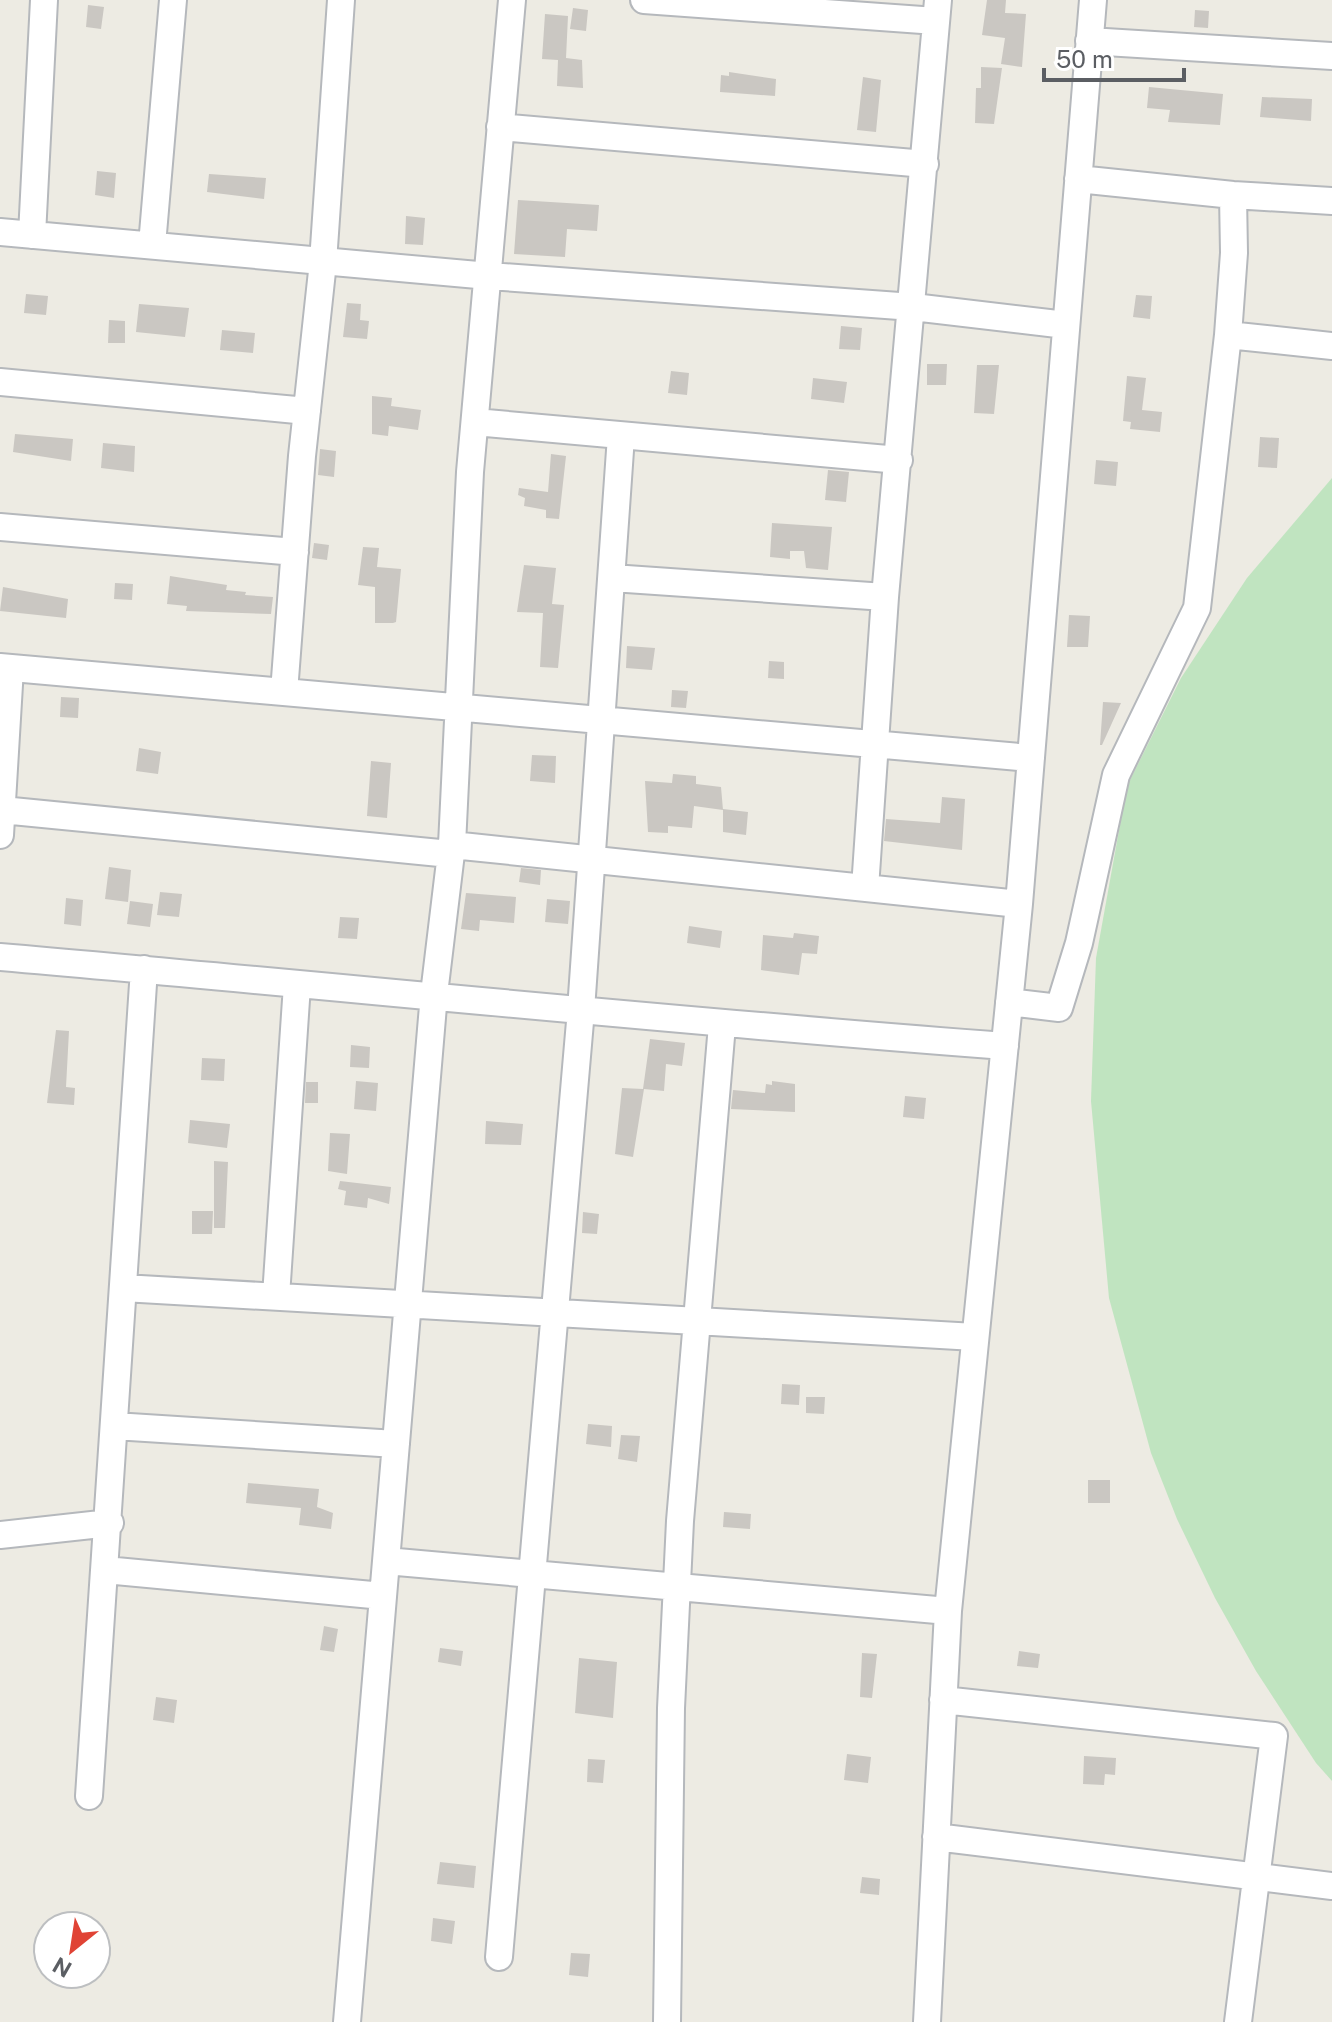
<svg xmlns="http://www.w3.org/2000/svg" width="1332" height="2022" viewBox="0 0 1332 2022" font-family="'Public Sans',sans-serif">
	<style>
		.green { fill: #c0e4c0 }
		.building { fill: #cac7c2 }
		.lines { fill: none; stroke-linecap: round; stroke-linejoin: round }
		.minor-casing { stroke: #b5b8bc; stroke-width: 30 }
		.minor { stroke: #fff; stroke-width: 26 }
	</style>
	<rect width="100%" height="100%" fill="#edebe3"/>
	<path class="green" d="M1332,478V1781L1316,1763L1256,1671L1215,1598L1177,1519L1151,1453L1109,1298L1091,1101L1096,958L1127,786L1181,678L1247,578Z"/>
	<path class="building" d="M987,0H1006L1005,13L1026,14L1022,67L1001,64L1005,38L982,35Z
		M88,5L104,7L101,29L86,27Z
		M573,8L588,10L586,31L570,29Z
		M1195,10L1209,11L1208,28L1194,27Z
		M545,14L568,16L566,58L582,60L583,88L557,86L558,60L542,59Z
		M981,67L1002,68L994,124L975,123L976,88H981Z
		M729,72L776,79L775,96L720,92L721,75L729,76Z
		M863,77L881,80L876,132L857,130Z
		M1149,87L1223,94L1220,125L1168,122L1170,110L1147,108Z
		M1262,97L1312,99L1311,121L1260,117Z
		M97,171L116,173L114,198L95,195Z
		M209,174L266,178L264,199L207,192Z
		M518,200L599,205L597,231L567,229L565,257L514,254Z
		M406,216L425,218L423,245L405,244Z
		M26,294L48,296L46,315L24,313Z
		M1136,295L1152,296L1150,319L1133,317Z
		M347,303L361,304L360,320L369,321L367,339L343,337Z
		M139,304L189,308L185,337L136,332Z
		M109,320L125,321V343H108Z
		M841,326L862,328L860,350L839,349Z
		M222,330L255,333L253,353L220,350Z
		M927,364H947L946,385H927Z
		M977,365H999L994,414L974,413Z
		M671,371L689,373L687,395L668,393Z
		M1127,376L1146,378L1142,410L1162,412L1160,432L1130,429L1131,422L1123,421Z
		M813,378L847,382L844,403L811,399Z
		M372,396L392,398L391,406L421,410L418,430L389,426L388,436L372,434Z
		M15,434L73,439L71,461L13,452Z
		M1260,437L1279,438L1277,468L1258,467Z
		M103,443L135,446L134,472L101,468Z
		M320,449L336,451L334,477L318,475Z
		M551,454L566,456L559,519L546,518V510L524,506L525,498L518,495L519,488L548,492Z
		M1096,460L1118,462L1116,486L1094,484Z
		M828,470L849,472L846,502L825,500Z
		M772,523L832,527L828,570L806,568L804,551H790V559L770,557Z
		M314,543L329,545L327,560L312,558Z
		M363,547L379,548L377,567L401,569L396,622L393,623H375V587L358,585Z
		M524,565L556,568L552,604L564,605L558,668L540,667L543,613L517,612Z
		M170,576L227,585L226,590L246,592L245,595L273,597L271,614L186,611L187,606L167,604Z
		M115,583L133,584L132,600L114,599Z
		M3,587L68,599L66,618L0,611Z
		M1069,615L1090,616L1088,647H1067Z
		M627,646L655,648L652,670L626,668Z
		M769,661L784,662V679L768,678Z
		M672,690L688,691L686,708L671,707Z
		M61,697L79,698L78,718L60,717Z
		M1103,702L1121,703L1102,745H1100Z
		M139,748L161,752L158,774L136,771Z
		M532,755L556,756L555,783L530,781Z
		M371,761L391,763L387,818L367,816Z
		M673,774L696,776V784L721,787L723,810L694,806L692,828L668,826V833L648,832L645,781L672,783Z
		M942,797L965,799L962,850L884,841L886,819L940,823Z
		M723,809L748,812L746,835L723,832Z
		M109,867L131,870L128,902L105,899Z
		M521,868L541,870L540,885L519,882Z
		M160,892L182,894L179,917L157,915Z
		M466,893L516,897L514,923L480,920L479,931L461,929Z
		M66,898L83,900L81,926L64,924Z
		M547,899L570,901L568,924L545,922Z
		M130,901L153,904L150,927L127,924Z
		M340,917L359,918L357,939L338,938Z
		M689,926L722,931L720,948L687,943Z
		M794,933L819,936L817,954L802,953L799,975L761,970L763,935L793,938Z
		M56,1030L69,1031L66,1087L75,1088L74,1105L47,1103Z
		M650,1039L685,1043L682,1066L666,1064L664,1091L644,1089L633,1157L615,1154L622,1088L643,1089Z
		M351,1045L370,1047L369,1068L350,1067Z
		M202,1058L225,1059L224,1081L201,1080Z
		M356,1081L378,1083L376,1111L354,1109Z
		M772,1081L795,1084V1112L731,1109L733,1090L765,1093L766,1084L772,1085Z
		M306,1082H318V1103H305Z
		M905,1096L926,1098L924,1119L903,1117Z
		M190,1120L230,1124L227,1148L188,1143Z
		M486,1121L523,1124L521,1145L485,1144Z
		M330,1133L350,1134L347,1174L328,1171Z
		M214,1161L228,1162L225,1228H214Z
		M340,1181L391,1187L389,1204L368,1198L367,1208L344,1205L346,1191L338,1189Z
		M192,1211H213L212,1234H192Z
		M583,1212L599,1214L597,1234L582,1233Z
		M782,1384L800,1385L799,1405L781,1404Z
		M806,1397H825L824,1414L806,1413Z
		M588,1424L612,1426L611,1447L586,1444Z
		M621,1435L640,1436L637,1462L618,1459Z
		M1088,1480H1110V1503H1088Z
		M248,1483L319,1489L317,1507L333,1513L331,1529L299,1525L301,1508L246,1503Z
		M724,1512L751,1514L750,1529L723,1527Z
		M324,1626L338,1629L334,1652L320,1650Z
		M440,1648L463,1651L461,1666L438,1662Z
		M1019,1651L1040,1654L1038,1668L1017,1666Z
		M862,1653L877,1654L872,1698L860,1697Z
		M579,1658L617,1662L613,1718L575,1713Z
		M156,1697L177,1700L174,1723L153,1720Z
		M847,1754L871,1757L868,1783L844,1780Z
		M1084,1756L1116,1758L1115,1775L1105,1774L1104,1785L1083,1784Z
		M588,1759L605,1760L603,1783L587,1782Z
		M440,1862L476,1866L474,1888L437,1884Z
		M862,1877L880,1879L879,1895L860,1893Z
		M433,1918L455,1921L452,1944L431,1941Z
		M571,1953L590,1954L588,1977L569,1975Z"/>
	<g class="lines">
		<g class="minor-casing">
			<path id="minor" d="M644,0L936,21
				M1089,41L1332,56
				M500,127L925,164
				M1078,179L1233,195L1332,201
				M0,232L489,276L913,307L1066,325
				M32,235L44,0
				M152,245L173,0
				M1228,335L1332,346
				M0,382L307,411
				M475,422L899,460
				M0,527L295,552
				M612,578L885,597
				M0,667L1031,758
				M284,692L302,456L323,262L341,0
				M2,810L450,854
				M0,835L10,668
				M452,845L1019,904
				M865,888L885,597L938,0
				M0,957C335,986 669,1021 1005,1046
				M1009,1002L1059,1008L1079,943L1116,775L1197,608L1228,335L1234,253L1233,195
				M123,1288L975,1337
				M276,1296L297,985
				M114,1426L396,1444
				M0,1535L110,1523
				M386,1561L948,1611
				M105,1570L383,1596
				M943,1700L1274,1736L1238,2022
				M89,1796L144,969
				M936,1837L1332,1886
				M499,1957L581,1010L621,436
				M347,2022L434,994L452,845L470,472L512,0
				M667,2022L671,1708L680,1521L722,1025
				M927,2022L948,1611L1019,904L1093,0"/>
		</g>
		<use href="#minor" class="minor"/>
	</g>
	<g transform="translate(72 1950) rotate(210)"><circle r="38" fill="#ffffff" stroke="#bdbfc1" stroke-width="2"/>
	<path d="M0-6L14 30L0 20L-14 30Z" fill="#e04335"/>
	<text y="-12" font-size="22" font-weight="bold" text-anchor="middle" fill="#5b5e63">N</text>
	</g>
	<path d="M1044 68v12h140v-12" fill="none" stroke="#5b5e63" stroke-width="4"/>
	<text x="1056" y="68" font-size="24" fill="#5b5e63" stroke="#ffffff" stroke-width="6" paint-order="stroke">50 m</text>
</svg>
